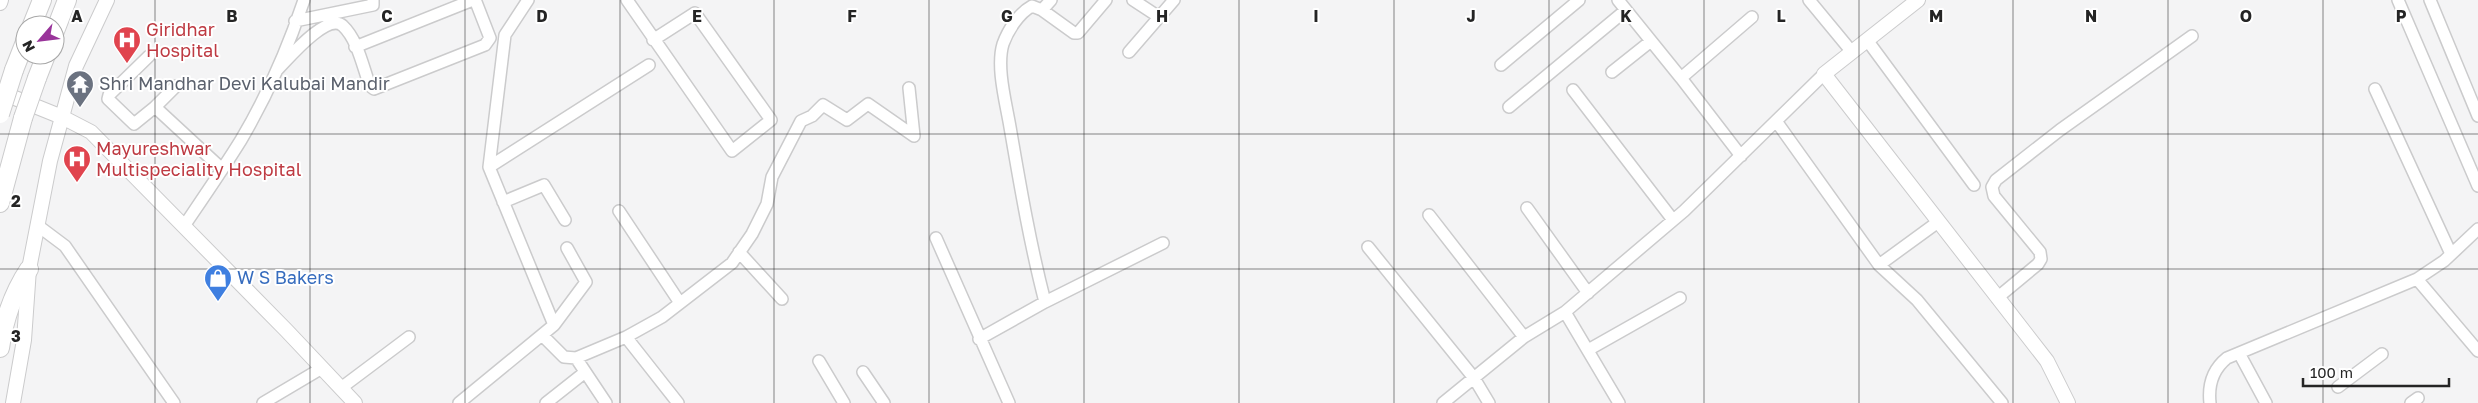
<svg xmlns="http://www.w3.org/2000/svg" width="2478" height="403" viewBox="0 0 2478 403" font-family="'Golos Text',sans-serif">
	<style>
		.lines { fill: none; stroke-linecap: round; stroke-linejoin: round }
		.minor-casing { stroke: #cbcbcc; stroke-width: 14 }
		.tertiary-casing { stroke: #cbcbcc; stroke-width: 16 }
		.trunk-casing { stroke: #cbcbcc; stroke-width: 20 }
		.minor { stroke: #fff; stroke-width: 11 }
		.tertiary { stroke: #fff; stroke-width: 14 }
		.trunk { stroke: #fff; stroke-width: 18 }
		.trunk-bridge-casing { stroke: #cbcbcc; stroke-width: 20; stroke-linecap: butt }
		.trunk-bridge { stroke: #fff; stroke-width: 18 }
		.grid { fill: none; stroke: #252525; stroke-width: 1; stroke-opacity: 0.55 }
		.labels { text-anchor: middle; stroke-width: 4; stroke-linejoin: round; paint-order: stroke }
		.health-label { font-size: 18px; fill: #be3a42; stroke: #fff; text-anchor: start }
		.worship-label { font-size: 18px; fill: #5b616d; stroke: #fff; text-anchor: start }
		.shop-label { font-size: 18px; fill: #366cbe; stroke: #fff; text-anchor: start }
		.grid-label { font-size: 16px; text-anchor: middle; font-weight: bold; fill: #252525; stroke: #fff; stroke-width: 4; stroke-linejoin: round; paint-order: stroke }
	</style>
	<rect width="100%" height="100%" fill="#f4f4f5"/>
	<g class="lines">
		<g class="minor-casing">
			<path id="minor" d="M627,0L732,151L771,120L695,13L653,40
				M1133,0L1159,17
				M1618,0L1681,78L1741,156
				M1809,0L1852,52
				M2398,0L2478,186
				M2430,0L2478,116
				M1042,10L1051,0
				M295,21L373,5V0
				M1867,40L1974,185
				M1129,52L1174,0
				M149,56L109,95L108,99L134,124L155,107
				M1501,65L1579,0
				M277,70C287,60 328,11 343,26C358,40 363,68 370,86L374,89L485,45L490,38L476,2L473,0L355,47
				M1612,72L1651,41
				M1681,78L1752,17
				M176,86L155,107L222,169
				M2375,89L2451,254
				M1573,90L1673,220
				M1509,107L1626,10
				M1776,121L1879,265L1917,300L2002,403
				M489,167L649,65
				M503,202L544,185L565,220
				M1527,208L1588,293
				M619,211L680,303
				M1429,215L1524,337
				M37,225L65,246L174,403
				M184,226C203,198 223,169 241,140C267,96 288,48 304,0
				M936,238L1009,403
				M1368,247L1474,378L1489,403
				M739,252L782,299
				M1879,265L1938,222
				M2417,279L2478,351
				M1997,298L2038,264L2041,259L2040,252L1994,196L1992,187L1996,180L2060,130L2192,36
				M1045,302L1163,243
				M1565,312L1619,403
				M554,325L586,282L567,248
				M542,335L564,357L576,358L626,337L662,317L732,263L752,234L767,204L772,177L801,121L812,116L823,105L847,120L868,104L914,136L909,88
				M626,337L678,403
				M979,339L1045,302C1030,244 1020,185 1010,127C1006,103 996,67 1003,44C1008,30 1019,13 1032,6L1042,10L1074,33H1078L1106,0
				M1588,350L1680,298
				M2239,353L2266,403
				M576,358L606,403
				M819,361L844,403
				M863,372L884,403
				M2338,387L2382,354
				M341,388L409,337
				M263,403L322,368
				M459,403L554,325L489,167L505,35L528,0
				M546,403L584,373
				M1443,403L1524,337L1565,312L1684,211L1824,74
				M2210,403C2208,385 2212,370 2227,358L2417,279L2444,261L2478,229
				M2411,403L2418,398"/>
		</g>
		<g class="tertiary-casing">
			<path id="tertiary" d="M1918,0L1824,74L2047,361L2068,403
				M0,3L1,0
				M0,92L62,117L91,132L287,331L355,403
				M13,403L24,340L29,269L50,161L76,66L107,0"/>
		</g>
		<g class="trunk-casing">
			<path id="trunk" d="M32,25L42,0
				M55,31L67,0
				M14,70L25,42
				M37,78L46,55
				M0,203L23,118
				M0,348C4,320 13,293 29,269"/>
		</g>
		<use href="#minor" class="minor"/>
		<use href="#tertiary" class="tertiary"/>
		<use href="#trunk" class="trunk"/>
		<g class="trunk-bridge-casing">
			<path id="trunk-bridge" d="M0,114L14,70
				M23,118L37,78"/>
		</g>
		<use href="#trunk-bridge" class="trunk-bridge"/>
	</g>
	<path class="grid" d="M155,0V403M310,0V403M465,0V403M620,0V403M774,0V403M929,0V403M1084,0V403M1239,0V403M1394,0V403M1549,0V403M1704,0V403M1859,0V403M2013,0V403M2168,0V403M2323,0V403M0,134H2478M0,269H2478"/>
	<defs>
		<g id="hospital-pin" transform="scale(1.4375)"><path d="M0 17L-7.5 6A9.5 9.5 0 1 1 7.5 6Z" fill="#e0444e" stroke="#fff"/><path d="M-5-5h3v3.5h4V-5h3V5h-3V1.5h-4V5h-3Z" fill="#fff"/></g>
		<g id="temple-pin" transform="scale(1.4375)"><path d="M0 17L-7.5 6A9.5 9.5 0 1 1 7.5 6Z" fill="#6b7280" stroke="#fff"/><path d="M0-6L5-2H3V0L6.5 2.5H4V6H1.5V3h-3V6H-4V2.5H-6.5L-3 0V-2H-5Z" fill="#fff"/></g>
		<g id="shop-pin" transform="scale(1.4375)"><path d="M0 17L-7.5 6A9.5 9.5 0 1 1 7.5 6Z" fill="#3f7fe0" stroke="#fff"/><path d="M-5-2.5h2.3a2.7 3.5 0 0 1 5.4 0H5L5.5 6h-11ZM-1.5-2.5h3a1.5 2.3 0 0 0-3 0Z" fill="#fff"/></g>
	</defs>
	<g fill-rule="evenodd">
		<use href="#hospital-pin" x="127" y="40"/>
		<use href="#temple-pin" x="80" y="84"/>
		<use href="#hospital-pin" x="77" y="159"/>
		<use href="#shop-pin" x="218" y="278"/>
	</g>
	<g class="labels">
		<g class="health-label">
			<text x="146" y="36">Giridhar<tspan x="146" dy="21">Hospital</tspan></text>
			<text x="96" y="155">Mayureshwar<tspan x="96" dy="21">Multispeciality Hospital</tspan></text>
		</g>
		<g class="worship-label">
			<text x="99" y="90">Shri Mandhar Devi Kalubai Mandir</text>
		</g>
		<g class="shop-label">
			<text x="237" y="284">W S Bakers</text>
		</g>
	</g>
	<g class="grid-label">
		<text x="77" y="22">A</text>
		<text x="232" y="22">B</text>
		<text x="387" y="22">C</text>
		<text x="542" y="22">D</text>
		<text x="697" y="22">E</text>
		<text x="852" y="22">F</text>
		<text x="1007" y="22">G</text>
		<text x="1162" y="22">H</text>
		<text x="1316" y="22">I</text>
		<text x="1471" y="22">J</text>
		<text x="1626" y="22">K</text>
		<text x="1781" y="22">L</text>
		<text x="1936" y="22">M</text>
		<text x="2091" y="22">N</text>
		<text x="2246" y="22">O</text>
		<text x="2401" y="22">P</text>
		<text x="16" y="207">2</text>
		<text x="16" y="342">3</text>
	</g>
	<g transform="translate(40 40) rotate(242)"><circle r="24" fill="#ffffff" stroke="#a8a8a8"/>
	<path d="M0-4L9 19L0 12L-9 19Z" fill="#99349a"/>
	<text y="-8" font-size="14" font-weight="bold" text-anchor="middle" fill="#252525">N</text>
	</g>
	<path d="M2303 378v8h146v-8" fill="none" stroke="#252525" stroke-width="2.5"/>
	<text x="2310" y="378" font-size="15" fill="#252525" stroke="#ffffff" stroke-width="4" paint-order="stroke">100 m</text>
</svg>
